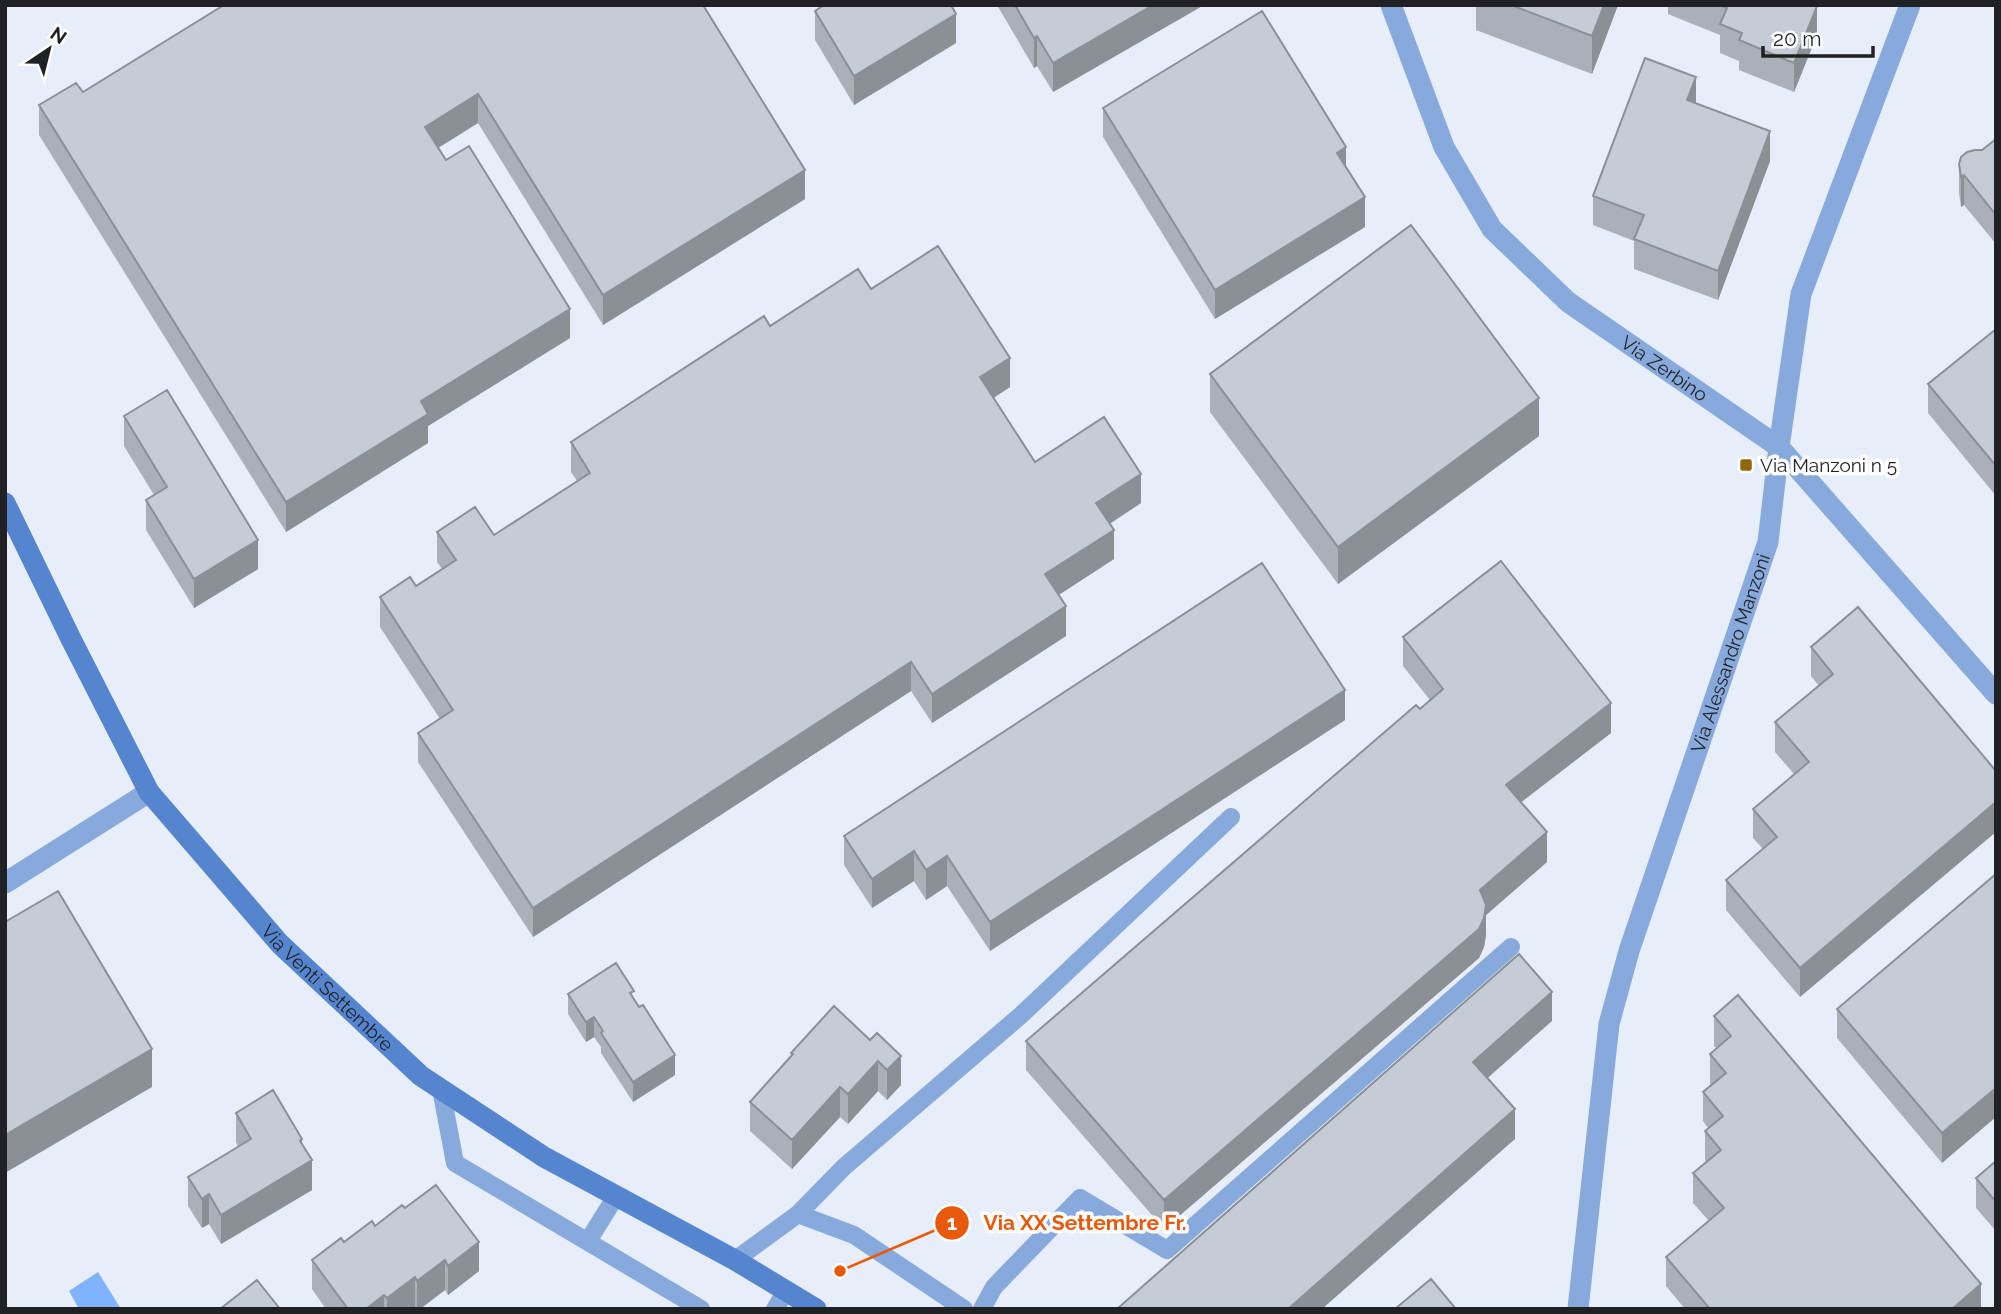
<svg xmlns="http://www.w3.org/2000/svg" width="2001" height="1314" viewBox="0 0 2001 1314" font-family="Raleway,sans-serif">
	<style>
		.water { fill: #81b2fd }
		.lines { fill: none; stroke-linecap: round; stroke-linejoin: round }
		.lane { stroke: #88a9db; stroke-width: 18 }
		.street { stroke: #88a9db; stroke-width: 21 }
		.secondary { stroke: #5585ce; stroke-width: 21 }
		.wall { fill: #aaafb8 }
		.shaded-wall { fill: #8b8f96 }
		.building { fill: #c6ccd6; stroke: #8b8f96; stroke-width: 2 }
		.poi-dot { fill: #91660f; stroke: #fff; stroke-width: 2.5 }
		.labels { text-anchor: middle; stroke-width: 7; stroke-linejoin: round; paint-order: stroke }
		.street-label { font-size: 19px; fill: #1f2125; stroke: #fff }
		.poi-label { font-size: 19px; fill: #1f2125; stroke: #fff; text-anchor: start }
		.leader { fill: none; stroke: #e8590c; stroke-width: 2.5 }
		.callout-dot { fill: #e8590c; stroke: #fff; stroke-width: 2.5 }
		.mark-label { font-size: 21px; text-anchor: middle; font-weight: bold; fill: #fff }
		.callout-label { font-size: 21px; text-anchor: middle; font-weight: bold; fill: #e8590c; stroke: #fff; stroke-width: 7; stroke-linejoin: round; paint-order: stroke }
	</style>
	<rect width="100%" height="100%" fill="#e7eef9"/>
	<path class="water" d="M98,1272L121,1309H79L69,1291Z"/>
	<g class="lines">
		<path class="lane" d="M441,1089L455,1163L701,1309
			M798,1214L844,1167L1020,1016L1231,817
			M588,1241L616,1196
			M735,1260L798,1214L854,1235L964,1309
			M775,1309L786,1291
			M982,1309L994,1287L1080,1198L1167,1250L1511,947"/>
		<g class="street">
			<path id="s1" d="M1391,5L1444,147L1492,229L1568,302L1779,447L1996,694"/>
			<path d="M5,883L149,792"/>
			<path id="s2" d="M1578,1309L1609,1024L1629,951L1768,542L1779,447L1801,294L1910,5"/>
		</g>
		<path class="secondary" id="s3" d="M5,503L71,639L149,792L280,944L421,1076L544,1157L735,1260L816,1309"/>
	</g>
	<path class="wall" d="M224,5L805,199L603,325L478,123L438,148L570,338L428,426V443L286,532L39,135V105L83,92Z
		M997,5H1204L1053,92L1037,66L1034,68Z
		M1476,5H1618L1592,74L1476,30Z
		M1668,5H1817V35L1794,92L1739,70V61L1720,53V35L1668,14Z
		M815,11L956,43L854,105L815,40Z
		M1696,103L1770,161L1718,300L1634,269V241L1593,225V196Z
		M1103,108L1346,167L1365,227L1215,319L1103,137Z
		M1996,139V244L1964,205L1961,207L1959,193V164L1982,150Z
		M871,289L1010,387L993,398L1035,462L1141,503L1110,524L1114,559L1058,595L1066,636L932,723L911,691L533,937L418,762V733L440,719L380,627V597L416,586L442,569L437,562V532L494,535L577,481L571,472V442L770,326Z
		M1996,329V496L1928,413V384Z
		M1210,374L1539,436L1338,584L1210,412Z
		M124,416L258,569L194,608L146,530V500L154,495L124,446Z
		M1858,607L1800,997L1726,910V880L1763,849L1753,838V809L1794,774L1775,752V722L1819,686L1811,676V647Z
		M1403,637L1611,733L1521,802L1547,862L1486,915V935L1484,947L1479,958L1164,1229L1026,1070V1041L1430,700L1403,666Z
		M1345,720L990,951L947,886L926,900L914,881L872,908L844,865V836Z
		M1996,874L1942,1163L1837,1038V1009Z
		M568,994L634,998L675,1075L633,1102L601,1053V1047L594,1037L586,1042L568,1014Z
		M834,1006L901,1085L887,1100L878,1091L848,1124L840,1117L792,1169L750,1131V1102L791,1057V1053Z
		M1714,1016L1981,1309H1685L1666,1286V1257L1709,1221L1693,1203V1173L1706,1162L1705,1160V1131L1708,1128L1703,1121V1092L1711,1085L1710,1084V1054L1717,1049L1714,1046Z
		M236,1113L302,1145L312,1190L221,1244L209,1224L202,1228L188,1206V1177L238,1147L236,1142Z
		M1996,1161V1231L1976,1208V1178Z
		M405,1208L479,1271L448,1295L445,1290L420,1309H416L415,1307L412,1309H326L312,1289V1260L375,1226Z"/>
	<path class="shaded-wall" d="M1153,5H1204L1053,92V63Z
		M1604,5H1618L1592,74V36Z
		M1817,6V35L1794,92V63Z
		M956,14V43L854,105V76Z
		M1037,36V66L1034,68V38Z
		M1696,77V106L1687,100Z
		M478,94V123L425,156V127Z
		M1770,131V161L1718,300V271Z
		M1346,147V176L1337,153Z
		M805,170V199L603,325V295Z
		M1964,175V205L1961,207V177Z
		M1365,197V227L1215,319V290Z
		M570,309V338L428,426V443L286,532V502L421,401Z
		M1010,358V387L980,407V377Z
		M1539,398V436L1338,584V547Z
		M1141,474V503L1096,532V503Z
		M1114,530V559L1045,604V574Z
		M258,540V569L194,608V579Z
		M1066,606V636L932,723V694Z
		M911,662V691L533,937V908Z
		M1345,690V720L990,951V922Z
		M1611,703V733L1506,814V785Z
		M1996,802V832L1800,997V968Z
		M1547,832V862L1486,915V935L1484,947L1479,958L1164,1229V1200L1480,890Z
		M914,851V881L872,908V879Z
		M947,856V886L926,900V870Z
		M1552,992V1021L1473,1091V1062Z
		M594,1017V1037L586,1042V1022Z
		M152,1049V1087L5,1173V1135Z
		M675,1055V1075L633,1102V1082Z
		M901,1056V1085L887,1100V1070Z
		M878,1061V1091L848,1124V1094Z
		M840,1087V1117L792,1169V1140Z
		M1996,1088V1117L1942,1163V1133Z
		M1515,1109V1139L1322,1309H1288Z
		M302,1139V1166L312,1160V1190L221,1244V1215Z
		M209,1194V1224L202,1228V1199Z
		M479,1242V1271L448,1295V1266Z
		M445,1260V1290L420,1309H417V1281Z
		M415,1277V1307L412,1309H387V1298Z
		M1981,1284V1309H1952Z
		M384,1295V1309H366Z"/>
	<path class="building" d="M224,5H703L805,170L603,295L478,94L425,127L446,160L469,146L570,309L421,401L428,414L286,502L39,105L76,83L83,92Z
		M824,5H951L956,14L854,76L815,11Z
		M1015,5H1153L1053,63L1037,36L1034,38Z
		M1511,5H1604L1592,36Z
		M1720,5H1817V6L1794,63L1739,40L1742,33L1720,24L1727,8Z
		M1262,11L1346,147L1337,153L1365,197L1215,290L1103,108Z
		M1645,58L1696,77L1687,100L1770,131L1718,271L1634,239L1644,215L1593,196Z
		M1996,139V215L1964,175L1961,177L1959,164L1961,157L1967,152L1975,150H1982Z
		M1411,225L1539,398L1338,547L1210,374Z
		M938,246L1010,358L980,377L1035,462L1104,417L1141,474L1096,503L1114,530L1045,574L1066,606L932,694L911,662L533,908L418,733L453,710L380,597L410,577L416,586L456,560L437,532L475,507L494,535L590,473L571,442L764,316L770,326L858,269L871,289Z
		M1996,329V466L1928,384Z
		M167,390L258,540L194,579L146,500L167,487L124,416Z
		M1501,561L1611,703L1506,785L1547,832L1480,890L1486,905L1484,918L1479,929L1164,1200L1026,1041L1416,705L1420,709L1443,689L1403,637Z
		M1262,563L1345,690L990,922L947,856L926,870L914,851L872,879L844,836Z
		M1858,607L1996,771V802L1800,968L1726,880L1777,837L1753,809L1809,762L1775,722L1833,674L1811,647Z
		M1996,874V1088L1942,1133L1837,1009Z
		M58,891L152,1049L5,1135V922Z
		M1519,954L1552,992L1473,1062L1515,1109L1288,1309H1117Z
		M616,963L634,991L630,993L639,1007L643,1005L675,1055L633,1082L601,1033L603,1031L594,1017L586,1022L568,994Z
		M1738,995L1981,1284L1952,1309H1710L1666,1257L1724,1208L1693,1173L1721,1150L1705,1131L1723,1116L1703,1092L1726,1073L1710,1054L1731,1036L1714,1016Z
		M834,1006L870,1040L877,1033L901,1056L887,1070L878,1061L848,1094L840,1087L792,1140L750,1102L793,1054L791,1053Z
		M273,1090L302,1139L300,1141L312,1160L221,1215L209,1194L202,1199L188,1177L251,1139L236,1113Z
		M1996,1161V1202L1976,1178Z
		M436,1185L479,1242L448,1266L445,1260L417,1281L415,1277L387,1298L384,1295L366,1309H348L312,1260L341,1238L344,1242L372,1221L375,1226L402,1205L405,1208Z
		M1431,1279L1456,1309H1395Z
		M257,1280L280,1309H220Z"/>
	<rect class="poi-dot" x="1739" y="458" width="14" height="14" rx="3.5"/>
	<g class="labels">
		<g class="street-label">
			<text dy="7" stroke="none"><textPath href="#s1" startOffset="469">Via Zerbino</textPath></text>
			<text dy="7" stroke="none"><textPath href="#s2" startOffset="677">Via Alessandro Manzoni</textPath></text>
			<text dy="7" stroke="none"><textPath href="#s3" startOffset="588">Via Venti Settembre</textPath></text>
		</g>
		<g class="poi-label">
			<text x="1760" y="472">Via Manzoni n 5</text>
		</g>
	</g>
	<path class="leader" d="M840 1271L952 1223"/>
	<g class="callout-dot">
		<circle cx="840" cy="1271" r="7"/>
		<circle cx="952" cy="1223" r="18"/>
	</g>
	<g class="mark-label">
		<text x="952" y="1230">1</text>
	</g>
	<g class="callout-label">
		<text x="1085" y="1230">Via XX Settembre Fr.</text>
	</g>
	<rect width="2001" height="1314" fill="none" stroke="#1f2125" stroke-width="14"/>
	<g transform="translate(49 49) rotate(35)" stroke="#ffffff" stroke-width="5" paint-order="stroke">
	<path d="M0-5L12 26L0 18L-12 26Z" fill="#1f2125"/>
	<text y="-10" font-size="19" font-weight="bold" text-anchor="middle" fill="#1f2125">N</text>
	</g>
	<path d="M1763 46v10h110v-10" fill="none" stroke="#1f2125" stroke-width="3.5"/>
	<text x="1773" y="46" font-size="21" fill="#1f2125" stroke="#ffffff" stroke-width="5" paint-order="stroke">20 m</text>
</svg>
